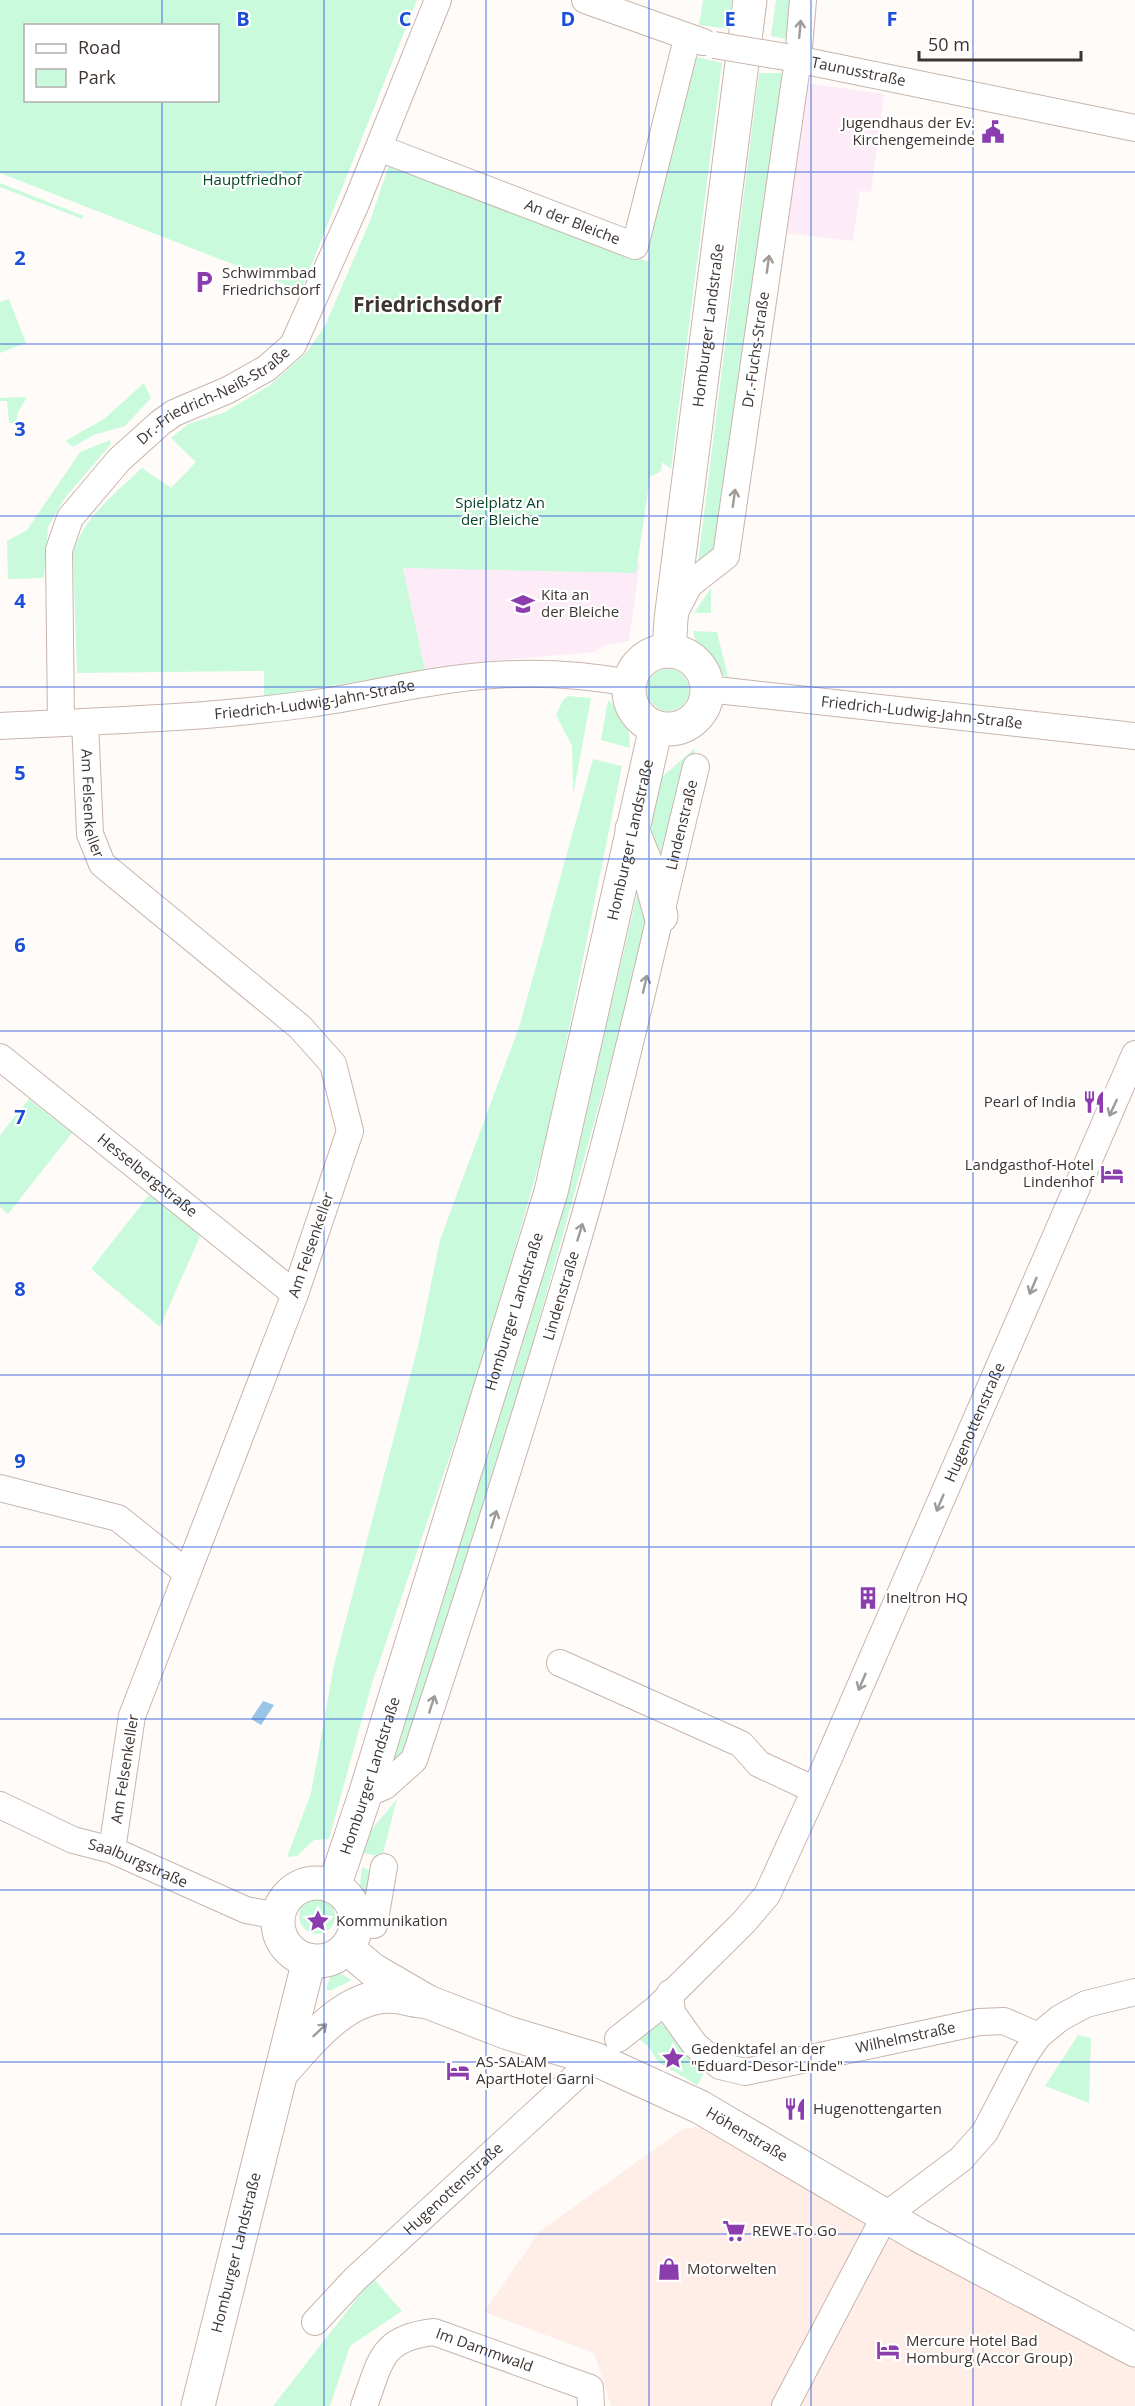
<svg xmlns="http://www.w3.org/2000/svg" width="1135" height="2406" viewBox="0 0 1135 2406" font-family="'Open Sans',sans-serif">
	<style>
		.built { fill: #ffeee7 }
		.education { fill: #fdecf7 }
		.green { fill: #cafadc; fill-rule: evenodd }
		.water { fill: #99c6e5 }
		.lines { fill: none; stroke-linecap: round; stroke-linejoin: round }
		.street-casing { stroke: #c8b5ac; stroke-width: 28 }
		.secondary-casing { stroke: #c8b5ac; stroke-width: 35 }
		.street { stroke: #fff; stroke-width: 26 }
		.secondary { stroke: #fff; stroke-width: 33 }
		.street-bridge-casing { stroke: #c8b5ac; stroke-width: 28; stroke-linecap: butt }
		.street-bridge { stroke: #fff; stroke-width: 26 }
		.oneway { stroke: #9e9a98 }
		.grid { fill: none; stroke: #1d4ed8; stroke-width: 1.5; stroke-opacity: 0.55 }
		.labels { text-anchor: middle; stroke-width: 4.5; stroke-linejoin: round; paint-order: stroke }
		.street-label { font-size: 15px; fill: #3d3532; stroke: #fff }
		.poi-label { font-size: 15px; fill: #3d3532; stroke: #fff; text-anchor: start }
		.park-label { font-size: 15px; fill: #074429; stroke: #fff }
		.district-label { font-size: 21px; font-weight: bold; fill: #3d3532; stroke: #fff }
		.grid-label { font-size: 20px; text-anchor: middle; font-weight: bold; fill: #1d4ed8; stroke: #fff; stroke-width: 4.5; stroke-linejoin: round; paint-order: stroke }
	</style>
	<rect width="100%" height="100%" fill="#fffbf9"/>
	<path class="built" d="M702,2126L1135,2365V2406H611L594,2353L484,2312L540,2231L683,2129Z"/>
	<path class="education" d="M807,83L884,94L871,192L860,191L853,241L786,233Z
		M460,559L640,563L629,641L602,646L595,652L491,661L425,670L403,568Z"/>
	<path class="green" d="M0,0H417L301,291L0,173ZM26,26H218V100H26Z
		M703,0H732L729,29L699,25Z
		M776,0H795L791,32L786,39L771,36Z
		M697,57L722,63L671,469L662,462L661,471L650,477L636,573L403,568L425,670L264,697V671L77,673L73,553C83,517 116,493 142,468L171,488L196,462L171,438L188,424L223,413L269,386L306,353L325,326L370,221L390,162L649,262L650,239Z
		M759,73H781L786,81L715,550L707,561L698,562Z
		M0,183L84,216L82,219L0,187Z
		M9,299L26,343L0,353V302Z
		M144,383L151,398L125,426L94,435L73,447L65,441L104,419Z
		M27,397L18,412L16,423H9L7,401H0V398Z
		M110,440L111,444L65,498L48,527L44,578L8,579L7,541L27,530L80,452Z
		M711,588V613H694Z
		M693,631L717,632L728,677C706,670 698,651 693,631Z
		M647 690a21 21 0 1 1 42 0a21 21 0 1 1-42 0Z
		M568,696L591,698L573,796L572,746L556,715L563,700Z
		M608,700C625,714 630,726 630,748L601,740Z
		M695,748L693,765L660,864L651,841L652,812L662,777Z
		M593,759L622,766L548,1132L484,1357L372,1683L329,1839L314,1840L297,1856L287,1857L311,1793L334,1665L419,1342L440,1240L520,1024Z
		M639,886L648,929L531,1349L410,1744L398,1762L387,1761L393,1746L400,1741L567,1195Z
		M29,1099L72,1133L8,1214L0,1207V1135Z
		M149,1195L201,1234L160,1327L91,1269Z
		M397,1799L382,1857L363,1853L367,1835Z
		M362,1867L373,1872L366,1909L360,1885Z
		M299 1916a18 18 0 1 1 36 0a18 18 0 1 1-36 0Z
		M333,1969L352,1980L330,1991L326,1989Z
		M657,2020L708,2067L697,2085L658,2062L649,2047L639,2039Z
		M1078,2035L1091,2038L1089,2103L1045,2086Z
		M373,2278L402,2311L350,2346L330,2406H273Z"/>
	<path class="water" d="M263,1701L274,1705L261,1725L251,1719Z"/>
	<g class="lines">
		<g class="street-casing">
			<g id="street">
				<path d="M585,0L703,42"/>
				<path id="s1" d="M786,57L1135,128"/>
				<path id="s2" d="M379,148L635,246L687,39"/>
				<path id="s3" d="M675,612L689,585L726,556L798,59L803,0"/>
				<path id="s4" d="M707,689L1135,736"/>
				<path id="s5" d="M85,722L90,834L102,864L300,1027L333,1064L350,1131L295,1294L132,1716L112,1850"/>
				<path id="s6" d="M61,723L59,550L70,518L119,460L160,423L174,413L228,390L267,368L293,345L355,206L438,0"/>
				<path id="s7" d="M0,726C103,721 207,718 309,704C360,697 411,684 462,678C517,671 575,673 630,683"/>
				<path id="s8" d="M0,1057L295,1294"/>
				<path d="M0,1488L118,1518L187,1573"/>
				<path d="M560,1663L741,1744L759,1764L815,1790"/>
				<path id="s9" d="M365,1795L385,1786L414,1760C474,1579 532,1398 585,1215C627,1067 659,916 696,767"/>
				<path id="s10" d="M0,1805L73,1840L112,1850L246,1910L279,1916"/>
				<path d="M374,1925L384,1867"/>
				<path id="s11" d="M670,1993L672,2013L695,2045L720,2066L745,2072L979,2022L1004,2021L1038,2036"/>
				<path id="s12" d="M618,2039L656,2009L744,1922L767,1895L815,1790L1135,1054"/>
				<path id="s13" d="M315,2322L355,2279L595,2059"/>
				<path id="s14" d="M364,2406C381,2361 380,2338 434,2332L590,2388L591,2406"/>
				<path d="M785,2406L885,2216L961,2159L985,2132L1025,2055L1038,2036L1060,2018L1086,2004L1135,1992"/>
			</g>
		</g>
		<g class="secondary-casing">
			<g id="secondary">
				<path id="s15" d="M669,651L671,619L750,0"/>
				<circle cx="668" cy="690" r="39"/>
				<path d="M632,829L648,869L661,916"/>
				<circle cx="317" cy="1922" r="39"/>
				<path id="s16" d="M334,1887L365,1795L551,1192L656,727"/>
				<path id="s17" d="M347,1948L373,1970L428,2002L508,2033L595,2059L700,2107L918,2235L1135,2350"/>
				<path d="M284,2070C312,2039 343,1998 388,1996C399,1996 411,2000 421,2001"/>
				<path id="s18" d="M198,2406L309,1960"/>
			</g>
		</g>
		<use href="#street" class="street"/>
		<use href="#secondary" class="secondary"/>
		<g class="street-bridge-casing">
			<path id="street-bridge" d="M714,45L786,57"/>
		</g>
		<use href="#street-bridge" class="street-bridge"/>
	</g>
	<defs><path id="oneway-shaft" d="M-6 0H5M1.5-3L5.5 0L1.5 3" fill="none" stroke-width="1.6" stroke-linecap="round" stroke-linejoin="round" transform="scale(1.5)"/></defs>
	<g class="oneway">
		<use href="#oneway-shaft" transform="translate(800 29) rotate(-85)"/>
		<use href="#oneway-shaft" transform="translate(768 264) rotate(-82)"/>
		<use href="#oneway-shaft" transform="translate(734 498) rotate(-82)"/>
		<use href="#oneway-shaft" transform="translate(645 984) rotate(-77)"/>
		<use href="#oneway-shaft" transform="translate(1113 1108) rotate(115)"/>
		<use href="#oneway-shaft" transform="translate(580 1232) rotate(-73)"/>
		<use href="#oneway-shaft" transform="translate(1033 1286) rotate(113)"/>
		<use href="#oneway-shaft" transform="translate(940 1503) rotate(113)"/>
		<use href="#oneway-shaft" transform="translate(494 1519) rotate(-73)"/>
		<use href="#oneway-shaft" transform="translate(862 1682) rotate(113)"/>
		<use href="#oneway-shaft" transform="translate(432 1704) rotate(-72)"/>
		<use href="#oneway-shaft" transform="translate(320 2030) rotate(-43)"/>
	</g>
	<path class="grid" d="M162,0V26M324,0V2406M486,0V2406M649,0V2406M811,0V2406M973,0V2406M162,100V2406M0,172H1135M0,344H1135M0,516H1135M0,687H1135M0,859H1135M0,1031H1135M0,1203H1135M0,1375H1135M0,1547H1135M0,1719H1135M0,1890H1135M0,2062H1135M0,2234H1135"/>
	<defs>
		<g id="civic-bare" transform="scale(1.8)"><path d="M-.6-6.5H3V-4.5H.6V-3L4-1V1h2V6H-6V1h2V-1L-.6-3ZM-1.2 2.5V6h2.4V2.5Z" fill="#8b3dad" stroke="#fff" stroke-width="2.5" paint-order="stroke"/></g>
		<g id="parking-bare" transform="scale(1.8)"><path d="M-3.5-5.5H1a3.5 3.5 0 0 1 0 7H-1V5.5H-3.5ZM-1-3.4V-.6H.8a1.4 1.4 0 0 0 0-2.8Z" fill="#8b3dad" stroke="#fff" stroke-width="2.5" paint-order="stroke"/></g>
		<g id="school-bare" transform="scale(1.8)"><path d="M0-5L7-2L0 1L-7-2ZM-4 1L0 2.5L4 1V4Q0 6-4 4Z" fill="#8b3dad" stroke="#fff" stroke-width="2.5" paint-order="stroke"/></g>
		<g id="restaurant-bare" transform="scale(1.8)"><path d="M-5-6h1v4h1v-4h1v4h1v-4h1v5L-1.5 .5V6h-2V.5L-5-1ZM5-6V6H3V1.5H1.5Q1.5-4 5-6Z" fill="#8b3dad" stroke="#fff" stroke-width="2.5" paint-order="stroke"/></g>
		<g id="hotel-bare" transform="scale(1.8)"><path d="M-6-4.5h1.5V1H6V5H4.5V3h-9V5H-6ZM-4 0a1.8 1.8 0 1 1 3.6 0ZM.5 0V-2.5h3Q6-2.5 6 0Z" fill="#8b3dad" stroke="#fff" stroke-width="2.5" paint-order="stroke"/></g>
		<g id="building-bare" transform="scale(1.8)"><path d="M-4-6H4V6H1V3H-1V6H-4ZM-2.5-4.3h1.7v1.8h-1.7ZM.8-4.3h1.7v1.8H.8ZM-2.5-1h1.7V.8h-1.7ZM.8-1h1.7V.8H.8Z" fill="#8b3dad" stroke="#fff" stroke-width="2.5" paint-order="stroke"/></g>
		<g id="sight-bare" transform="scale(1.8)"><path d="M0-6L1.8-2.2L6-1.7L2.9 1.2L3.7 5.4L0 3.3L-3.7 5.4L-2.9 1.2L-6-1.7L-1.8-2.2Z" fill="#8b3dad" stroke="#fff" stroke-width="2.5" paint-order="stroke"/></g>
		<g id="supermarket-bare" transform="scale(1.8)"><path d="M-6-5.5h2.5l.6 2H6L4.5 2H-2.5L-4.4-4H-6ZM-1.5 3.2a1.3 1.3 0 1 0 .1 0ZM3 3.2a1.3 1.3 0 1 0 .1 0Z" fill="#8b3dad" stroke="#fff" stroke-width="2.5" paint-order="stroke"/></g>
		<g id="shop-bare" transform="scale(1.8)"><path d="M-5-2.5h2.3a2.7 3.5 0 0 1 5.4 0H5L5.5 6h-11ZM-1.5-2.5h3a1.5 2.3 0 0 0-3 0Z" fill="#8b3dad" stroke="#fff" stroke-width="2.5" paint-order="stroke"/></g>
	</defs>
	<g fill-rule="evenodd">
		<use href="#civic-bare" x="993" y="132"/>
		<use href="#parking-bare" x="204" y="282"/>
		<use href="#school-bare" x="523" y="604"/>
		<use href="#restaurant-bare" x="1094" y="1102"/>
		<use href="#hotel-bare" x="1112" y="1174"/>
		<use href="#building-bare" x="868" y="1598"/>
		<use href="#sight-bare" x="318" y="1921"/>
		<use href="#sight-bare" x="673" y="2058"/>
		<use href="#hotel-bare" x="458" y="2071"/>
		<use href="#restaurant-bare" x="795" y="2109"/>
		<use href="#supermarket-bare" x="734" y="2231"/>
		<use href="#shop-bare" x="669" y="2269"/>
		<use href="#hotel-bare" x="888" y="2350"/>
	</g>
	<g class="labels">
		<g class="street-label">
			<text dy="5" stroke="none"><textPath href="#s1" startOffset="74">Taunusstraße</textPath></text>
			<text dy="5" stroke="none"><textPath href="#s2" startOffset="207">An der Bleiche</textPath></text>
			<text dy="5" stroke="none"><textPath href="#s15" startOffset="328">Homburger Landstraße</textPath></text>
			<text dy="5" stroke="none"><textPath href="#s3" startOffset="286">Dr.-Fuchs-Straße</textPath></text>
			<text dy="5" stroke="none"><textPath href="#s6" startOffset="398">Dr.-Friedrich-Neiß-Straße</textPath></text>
			<text dy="5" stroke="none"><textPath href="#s7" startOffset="316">Friedrich-Ludwig-Jahn-Straße</textPath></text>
			<text dy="5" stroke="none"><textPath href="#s4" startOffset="216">Friedrich-Ludwig-Jahn-Straße</textPath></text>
			<text dy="5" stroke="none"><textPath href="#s5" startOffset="82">Am Felsenkeller</textPath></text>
			<text dy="5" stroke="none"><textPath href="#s9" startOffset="1034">Lindenstraße</textPath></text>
			<text dy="5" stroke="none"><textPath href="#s16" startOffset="1089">Homburger Landstraße</textPath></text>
			<text dy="5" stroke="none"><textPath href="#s8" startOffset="189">Hesselbergstraße</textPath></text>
			<text transform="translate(311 1245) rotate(-71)" y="5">Am Felsenkeller</text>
			<text dy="5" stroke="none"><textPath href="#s9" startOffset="548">Lindenstraße</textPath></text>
			<text dy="5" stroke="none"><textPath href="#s16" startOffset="603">Homburger Landstraße</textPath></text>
			<text dy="5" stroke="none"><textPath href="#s12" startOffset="724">Hugenottenstraße</textPath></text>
			<text transform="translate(125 1769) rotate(-81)" y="5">Am Felsenkeller</text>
			<text dy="5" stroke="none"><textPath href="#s16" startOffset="117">Homburger Landstraße</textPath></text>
			<text dy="5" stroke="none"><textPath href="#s10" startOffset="150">Saalburgstraße</textPath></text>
			<text dy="5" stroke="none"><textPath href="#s11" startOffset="282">Wilhelmstraße</textPath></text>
			<text dy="5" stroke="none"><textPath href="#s17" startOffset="444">Höhenstraße</textPath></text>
			<text dy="5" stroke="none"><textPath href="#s13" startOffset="192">Hugenottenstraße</textPath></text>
			<text dy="5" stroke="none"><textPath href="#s18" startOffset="158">Homburger Landstraße</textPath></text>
			<text dy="5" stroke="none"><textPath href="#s14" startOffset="165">Im Dammwald</textPath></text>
		</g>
		<g class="poi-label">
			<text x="975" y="128" text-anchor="end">Jugendhaus der Ev.<tspan x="975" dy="17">Kirchengemeinde</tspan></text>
			<text x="222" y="278">Schwimmbad<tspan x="222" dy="17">Friedrichsdorf</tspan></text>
			<text x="541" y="600">Kita an<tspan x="541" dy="17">der Bleiche</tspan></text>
			<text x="1076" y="1107" text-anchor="end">Pearl of India</text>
			<text x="1094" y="1170" text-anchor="end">Landgasthof-Hotel<tspan x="1094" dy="17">Lindenhof</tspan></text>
			<text x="886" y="1603">Ineltron HQ</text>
			<text x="336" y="1926">Kommunikation</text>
			<text x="691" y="2054">Gedenktafel an der<tspan x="691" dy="17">"Eduard-Desor-Linde"</tspan></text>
			<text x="476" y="2067">AS-SALAM<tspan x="476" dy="17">ApartHotel Garni</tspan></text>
			<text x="813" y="2114">Hugenottengarten</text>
			<text x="752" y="2236">REWE To Go</text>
			<text x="687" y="2274">Motorwelten</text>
			<text x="906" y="2346">Mercure Hotel Bad<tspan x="906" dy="17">Homburg (Accor Group)</tspan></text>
		</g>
		<g class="park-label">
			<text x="252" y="185">Hauptfriedhof</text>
			<text x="500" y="508">Spielplatz An<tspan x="500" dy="17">der Bleiche</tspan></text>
		</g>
		<g class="district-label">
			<text x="427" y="312">Friedrichsdorf</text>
		</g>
	</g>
	<g class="grid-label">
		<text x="243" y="26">B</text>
		<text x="405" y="26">C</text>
		<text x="568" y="26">D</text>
		<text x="730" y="26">E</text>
		<text x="892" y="26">F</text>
		<text x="20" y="265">2</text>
		<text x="20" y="436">3</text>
		<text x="20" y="608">4</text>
		<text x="20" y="780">5</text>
		<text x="20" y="952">6</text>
		<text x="20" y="1124">7</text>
		<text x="20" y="1296">8</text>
		<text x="20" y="1468">9</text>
	</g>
	<rect x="24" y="24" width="195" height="78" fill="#ffffff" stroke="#b1aead" stroke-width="1.5"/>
	<rect x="36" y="44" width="30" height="9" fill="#ffffff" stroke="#b1aead" stroke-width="1.5"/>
	<text x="78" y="54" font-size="18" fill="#3d3532">Road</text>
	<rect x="36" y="69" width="30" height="18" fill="#cafadc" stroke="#b1aead" stroke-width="1.5"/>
	<text x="78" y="84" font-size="18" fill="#3d3532">Park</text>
	<path d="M919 51v9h162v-9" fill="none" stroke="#3d3532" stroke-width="3"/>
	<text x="928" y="51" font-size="18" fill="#3d3532" stroke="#ffffff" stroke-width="4.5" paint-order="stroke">50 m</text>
</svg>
